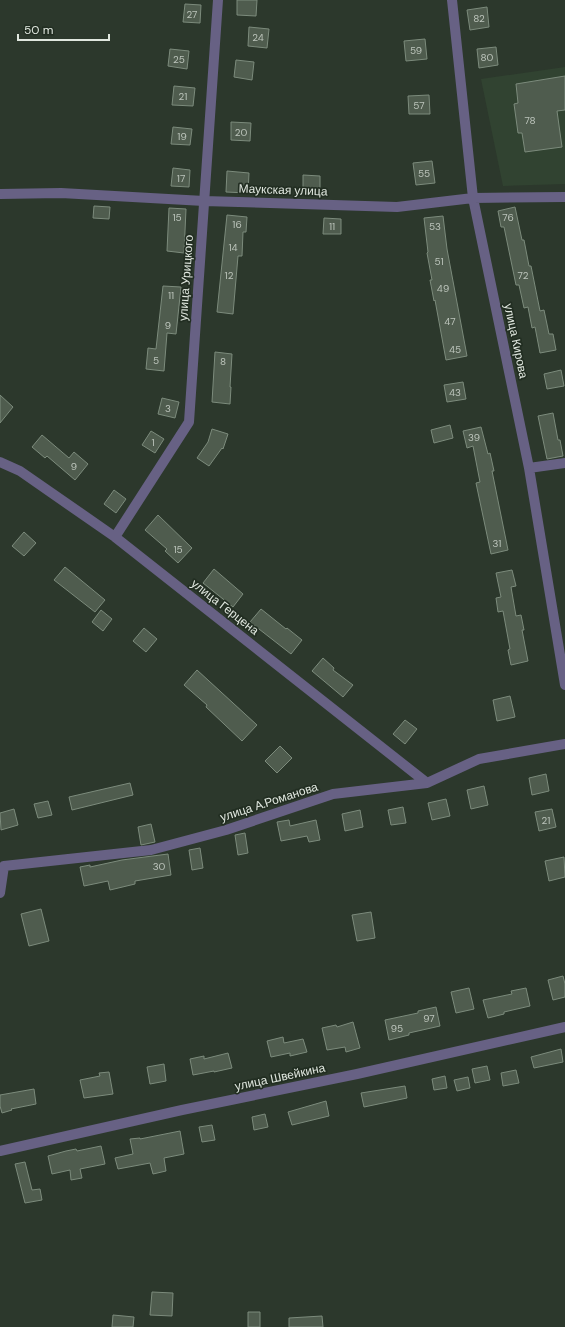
<svg xmlns="http://www.w3.org/2000/svg" width="565" height="1327" viewBox="0 0 565 1327" font-family="'DM Sans',sans-serif">
	<style>
		.built { fill: #314331 }
		.building { fill: #4f5c4e; stroke: #7c8b7c }
		.lines { fill: none; stroke-linecap: round; stroke-linejoin: round }
		.minor { stroke: #676184; stroke-width: 10 }
		.labels { text-anchor: middle; stroke-width: 3.5; stroke-linejoin: round; paint-order: stroke }
		.number-label { font-size: 10px; fill: #bcc4bb }
		.street-label { font-size: 12px; fill: #e0e7df; stroke: #222e22 }
	</style>
	<rect width="100%" height="100%" fill="#2c382c"/>
	<path class="built" d="M565,67V184L503,186L481,79Z"/>
	<path class="building" d="M237,0H257L256,16L237,15Z
		M185,4L201,5L200,23L183,22Z
		M487,7L489,27L470,30L467,10Z
		M249,27L269,29L267,48L248,46Z
		M425,39L427,59L406,61L404,41Z
		M496,47L498,65L479,68L477,49Z
		M170,49L189,51L187,69L168,66Z
		M236,60L254,62L252,80L234,77Z
		M565,76V110L557,111L562,147L525,152L522,133H518L514,104L518,103L516,84Z
		M174,86L195,88L193,106L172,105Z
		M429,95L430,114H409L408,96Z
		M231,122L251,123L250,141L231,140Z
		M173,127L192,129L190,145L171,144Z
		M432,161L435,183L416,185L413,163Z
		M173,168L190,170L189,187L171,186Z
		M227,171L249,173L248,193L226,192Z
		M303,175L320,176V193L303,192Z
		M94,206L110,207L109,219L93,218Z
		M515,207L522,240H524L529,266H531L540,311L544,310L549,334H553L556,350L540,353L535,327L532,328L528,307L524,308L519,285H516L504,227H501L498,211Z
		M169,208L186,209L184,253L167,251Z
		M227,215L247,217L246,232H243L242,256H238L233,314L217,312Z
		M443,216L447,249L467,356L446,360L435,300L434,301L430,280H432L427,253L428,252L424,218Z
		M324,218L341,219V234H323Z
		M163,286L181,287L176,334L167,333L164,371L146,369L148,348L156,349Z
		M215,352L232,354L230,387H231L230,404L212,402Z
		M561,370L564,386L547,389L544,374Z
		M463,382L466,399L447,402L444,385Z
		M0,395L13,407L0,423Z
		M162,398L179,402L175,418L158,414Z
		M553,413L558,440H560L563,456L547,459L538,416Z
		M450,425L453,438L434,443L431,430Z
		M481,427L488,454L490,453L494,471H492L508,550L491,554L476,483L480,482L473,446L467,448L463,431Z
		M212,429L228,434L223,449L222,448L209,466L197,458L208,442Z
		M151,431L164,439L155,453L142,445Z
		M42,435L69,458L74,452L88,464L75,480L47,456L45,458L32,447Z
		M114,490L126,499L116,513L104,504Z
		M158,515L192,548L178,563L165,551L167,549L145,530Z
		M24,532L36,543L24,556L12,546Z
		M65,567L105,600L95,612L54,580Z
		M214,569L243,594L233,607L203,583Z
		M512,570L516,586L511,587L516,616L521,615L524,630H522L528,661L511,665L508,650L510,649L503,611L498,612L496,598L501,597L496,573Z
		M261,609L286,629L287,628L302,640L291,654L250,622Z
		M101,610L112,619L103,631L92,622Z
		M144,628L157,639L146,652L133,641Z
		M323,658L334,668L333,670L353,685L343,697L312,671Z
		M197,670L257,725L242,741L206,707L207,705L184,685Z
		M510,696L515,717L497,721L493,700Z
		M405,720L417,729L405,744L393,734Z
		M280,746L292,758L277,773L265,761Z
		M546,774L549,791L532,795L529,778Z
		M130,783L133,795L72,810L69,797Z
		M484,786L488,805L471,809L467,790Z
		M446,799L450,816L432,820L428,803Z
		M48,801L52,815L38,818L34,804Z
		M403,807L406,823L391,825L388,810Z
		M14,809L18,825L1,830L0,813Z
		M552,809L556,827L539,831L535,812Z
		M360,810L363,827L345,831L342,814Z
		M289,820L290,826L316,820L320,840L309,842L307,836L281,841L277,822Z
		M151,824L155,842L141,845L138,827Z
		M245,833L248,853L238,855L235,835Z
		M200,848L203,868L192,870L189,850Z
		M168,854L171,875L135,881V884L110,890L108,881L84,886L80,867L90,865V867L122,860Z
		M564,857L565,877L549,881L545,861Z
		M41,909L49,941L29,946L21,914Z
		M371,912L375,938L357,941L352,915Z
		M563,976L565,984V997L553,1000L548,980Z
		M469,988L474,1009L456,1013L451,992Z
		M526,988L530,1006L504,1012V1014L488,1018L483,1000L512,994L511,991Z
		M436,1007L440,1026L409,1033V1035L389,1040L385,1020L418,1013V1011Z
		M353,1022L360,1048L346,1052L345,1047L327,1050L322,1028L336,1025L337,1027Z
		M283,1037L284,1043L303,1039L307,1052L290,1056V1053L271,1057L267,1041Z
		M561,1049L563,1062L534,1068L531,1057Z
		M228,1053L232,1068L214,1072V1071L193,1075L190,1059L204,1056V1059Z
		M164,1064L166,1081L150,1084L147,1067Z
		M487,1066L490,1080L475,1083L472,1069Z
		M516,1070L519,1083L503,1086L501,1073Z
		M109,1072L113,1094L84,1098L80,1080L100,1076L99,1073Z
		M445,1076L447,1088L434,1090L432,1079Z
		M468,1077L470,1088L457,1091L454,1080Z
		M405,1086L407,1098L364,1107L361,1093Z
		M34,1089L36,1104L11,1109L12,1110L2,1113L0,1106V1095Z
		M326,1101L329,1116L292,1125L288,1112Z
		M265,1114L268,1127L254,1130L252,1117Z
		M212,1125L215,1140L202,1142L199,1127Z
		M180,1131L184,1154L164,1158L166,1171L153,1174L150,1163L118,1169L115,1158L133,1154L130,1139L140,1138V1139Z
		M101,1146L105,1164L80,1169L82,1178L71,1180L70,1170L52,1174L48,1156L66,1151L76,1149L77,1151Z
		M25,1162L32,1190L40,1189L42,1200L25,1203L15,1164Z
		M152,1292L173,1293L172,1316L150,1315Z
		M248,1312H260V1327H248Z
		M113,1315L134,1317L133,1327H112Z
		M322,1316L323,1327H289V1318Z"/>
	<g class="lines">
		<path class="minor" d="M452,0L473,198L529,468L565,685
			M0,194L61,193L204,201L397,207L473,198L565,197
			M0,462L20,471L115,537L427,783
			M529,468L565,463
			M115,537L189,422L218,0
			M0,893L4,866L151,850L226,830L333,794L427,783L479,759L565,744
			M0,1151L182,1110L357,1074L565,1027"/>
	</g>
	<g class="labels">
		<g class="number-label">
			<text x="192" y="18">27</text>
			<text x="479" y="22">82</text>
			<text x="258" y="41">24</text>
			<text x="416" y="54">59</text>
			<text x="487" y="61">80</text>
			<text x="179" y="63">25</text>
			<text x="183" y="100">21</text>
			<text x="419" y="109">57</text>
			<text x="530" y="124">78</text>
			<text x="241" y="136">20</text>
			<text x="182" y="140">19</text>
			<text x="424" y="177">55</text>
			<text x="181" y="182">17</text>
			<text x="177" y="221">15</text>
			<text x="508" y="221">76</text>
			<text x="237" y="228">16</text>
			<text x="332" y="230">11</text>
			<text x="435" y="230">53</text>
			<text x="233" y="251">14</text>
			<text x="439" y="265">51</text>
			<text x="229" y="279">12</text>
			<text x="523" y="279">72</text>
			<text x="443" y="292">49</text>
			<text x="171" y="299">11</text>
			<text x="450" y="325">47</text>
			<text x="168" y="329">9</text>
			<text x="455" y="353">45</text>
			<text x="156" y="364">5</text>
			<text x="223" y="365">8</text>
			<text x="455" y="396">43</text>
			<text x="168" y="412">3</text>
			<text x="474" y="441">39</text>
			<text x="153" y="446">1</text>
			<text x="74" y="470">9</text>
			<text x="497" y="547">31</text>
			<text x="178" y="553">15</text>
			<text x="546" y="824">21</text>
			<text x="159" y="870">30</text>
			<text x="429" y="1022">97</text>
			<text x="397" y="1032">95</text>
		</g>
		<g class="street-label">
			<text transform="translate(283 190) rotate(2)" y="4">Маукская улица</text>
			<text transform="translate(186 278) rotate(-86)" y="4">улица Урицкого</text>
			<text transform="translate(516 341) rotate(78)" y="4">улица Кирова</text>
			<text transform="translate(225 607) rotate(38)" y="4">улица Герцена</text>
			<text transform="translate(269 802) rotate(-18)" y="4">улица А.Романова</text>
			<text transform="translate(280 1077) rotate(-12)" y="4">улица Швейкина</text>
		</g>
	</g>
	<path d="M18 34v6h91v-6" fill="none" stroke="#e0e7df" stroke-width="2"/>
	<text x="24" y="34" font-size="12" fill="#e0e7df" stroke="#222e22" stroke-width="3" paint-order="stroke">50 m</text>
</svg>
